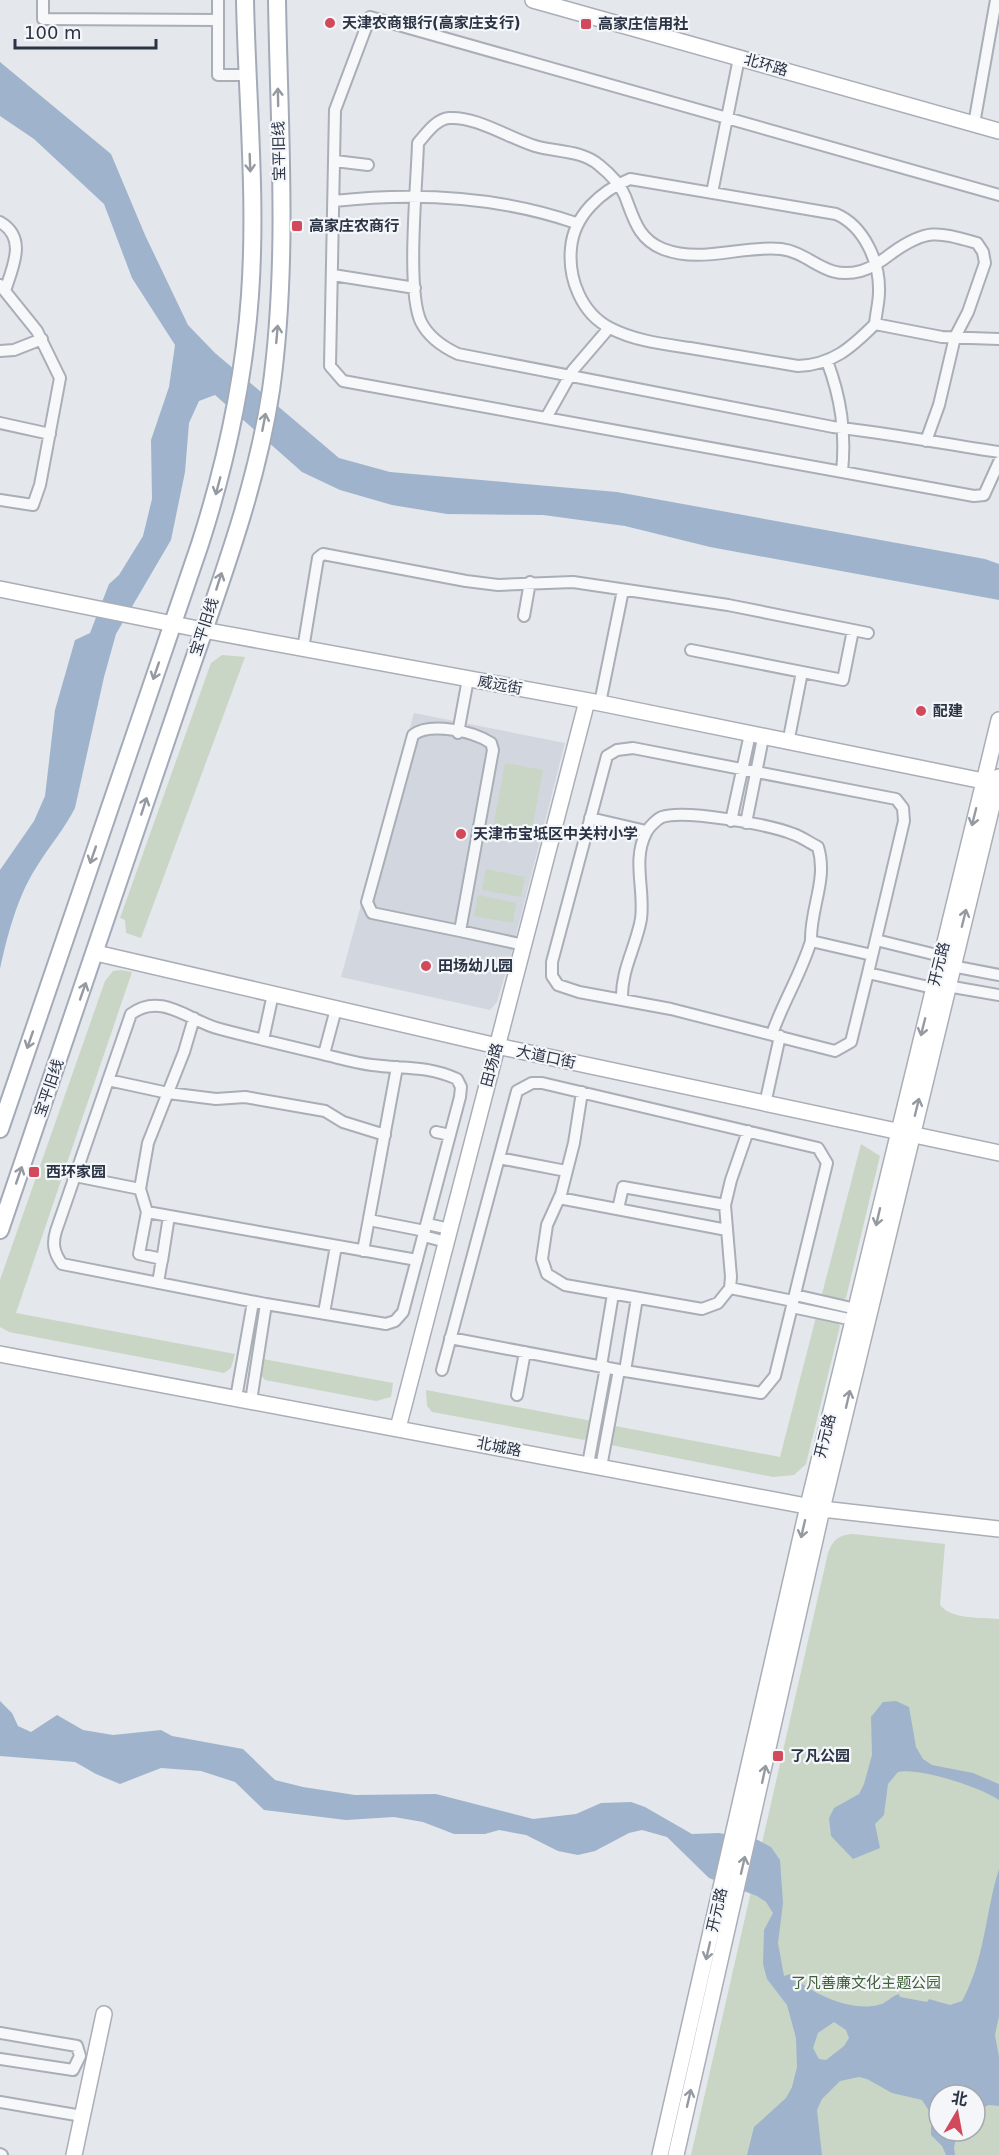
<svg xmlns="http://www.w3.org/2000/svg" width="999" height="2155" viewBox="0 0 999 2155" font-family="'DejaVu Sans','Noto Sans SC',sans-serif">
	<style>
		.built { fill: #d2d6de }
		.green { fill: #c9d6c5; fill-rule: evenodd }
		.water { fill: #9fb4cc; fill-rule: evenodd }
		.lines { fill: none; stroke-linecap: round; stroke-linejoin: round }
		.street-casing { stroke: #a9aeb7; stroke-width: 14 }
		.secondary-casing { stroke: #a9aeb7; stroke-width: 18 }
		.primary-casing { stroke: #a3abb8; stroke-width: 20 }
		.street { stroke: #f7f8fa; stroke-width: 10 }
		.secondary { stroke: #fff; stroke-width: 15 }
		.primary { stroke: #fff; stroke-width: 16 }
		.oneway { stroke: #959aa2 }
		.poi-dot { fill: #d1495b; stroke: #f4f6f9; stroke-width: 2 }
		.labels { text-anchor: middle; stroke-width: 4.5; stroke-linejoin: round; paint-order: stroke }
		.poi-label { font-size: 15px; font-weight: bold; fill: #2b3445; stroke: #f4f6f9; text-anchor: start }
		.street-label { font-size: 15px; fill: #2b3445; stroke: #f4f6f9 }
		.park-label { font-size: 15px; fill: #3f6138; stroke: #f4f6f9 }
	</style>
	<rect width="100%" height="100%" fill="#e4e7ec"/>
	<path class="built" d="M414,713L565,743L511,955L497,1002L490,1010L341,977Z"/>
	<path class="green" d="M222,655L245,657L141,938L126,933L125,920L120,918L211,663Z
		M505,763L543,770L531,835L493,828Z
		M486,869L525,877L521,897L482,890Z
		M478,895L516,903L513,923L474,916Z
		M121,970L132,972L16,1313L235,1354L231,1368L224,1373L9,1332L0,1327V1280L105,981L113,971Z
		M861,1144L880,1156L846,1298L838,1301L821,1298Z
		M816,1317L837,1322L840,1326L806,1464L794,1475L773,1477L611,1445L615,1426L780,1457Z
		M263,1359L393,1383L391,1397L376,1401L265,1380L261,1375Z
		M426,1390L592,1421L588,1437L584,1440L432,1412L427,1406Z
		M853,1534L945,1544L940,1605C952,1620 981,1617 999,1619V2155H691L828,1553C833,1540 838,1535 853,1534ZM939,2095H975V2131H939Z"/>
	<path class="water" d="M0,62L111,154L145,235L188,325L215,353L339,458L390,472L617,492L985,559L999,564V600L710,547L625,526L543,515L447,514L392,505L340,490L302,472L215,395L199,401L189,423L185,472L171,540L116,634L104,677L75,808C65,828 51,844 39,863C18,894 8,933 0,969V870L34,821L45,796L55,710L75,640L90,633L109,584L119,575L143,536L152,499L151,440L169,387L175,345L132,278L104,204L34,139L0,116Z
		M0,1701L12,1713L18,1726L31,1732L57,1715L83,1730L113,1735L161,1730L172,1736L243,1749L275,1780L303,1787L355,1795L436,1794L533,1819L576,1814L601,1803L631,1802L645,1807L692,1834L719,1833L758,1840L771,1847L780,1860L783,1903L778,1943L784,1976L790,1974C810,1993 850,2012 878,2005C886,2004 891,1996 899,1994L900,1997L927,2002L929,1999L950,2005L962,2001C985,1960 985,1913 999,1869V2016L995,2035L999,2057V2106L989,2105L975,2111V2095H939V2131H958L954,2147L955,2155H946L942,2146L931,2135V2114L922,2100L892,2093L867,2079L859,2077L840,2081L822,2099L817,2110L822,2155H747L754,2127L786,2098L792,2087L797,2067L796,2038L787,2005L767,1979L763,1964L764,1930L773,1913L766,1902L757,1896L709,1878L667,1837L642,1830L629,1833L595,1851L578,1855L558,1851L526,1835L499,1830L485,1834H454L423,1822L394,1817L346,1820L264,1810L235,1782L201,1771L161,1768L120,1784L96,1774L75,1762L0,1756ZM834,2022L846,2030L849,2038L844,2046L826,2060L819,2059L813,2048L818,2033Z
		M896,1701L909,1707L916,1747L923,1759L932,1765L973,1773L999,1784V1800C980,1787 919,1767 898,1772L888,1784L884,1815L875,1824L880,1848L853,1859L831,1836L829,1818L834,1808L859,1794L864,1784L872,1755L871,1717L883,1702Z"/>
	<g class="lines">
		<g class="street-casing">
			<path id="street" d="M43,0V19L218,20
				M218,0V75H246
				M974,124L996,0
				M335,161L368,165
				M712,193L739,58
				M999,195L370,17L335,110L330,366L343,381L974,496L984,495L999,462
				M334,201C416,192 498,196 576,223
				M0,222C28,238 12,268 5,291
				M333,275L415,288
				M0,285L37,331L60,378L40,485L33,505L0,500
				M875,324C851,348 832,365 798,366C762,360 726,354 690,348C663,344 635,341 610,328C581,313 568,278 571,248C574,215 601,191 630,179L836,214C864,226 880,262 879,292C879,302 876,313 875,324L942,337L999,339
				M0,351L14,350L42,339
				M827,361C841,398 846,432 842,472
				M546,418L573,370L609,328
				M0,423L50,434
				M926,441L939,405L955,337L968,312L985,263L983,252L977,243C938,232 927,228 892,253C883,260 872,268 861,271C824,281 812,253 781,249C741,245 702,264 663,249C638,239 634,219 625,196C620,184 609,173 599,165C582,150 555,152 535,146C509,138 476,116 449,118C436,119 426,134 418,143C417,183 406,291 421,322C429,338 443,347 458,354L833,427C889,433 944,444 999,452
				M524,616L530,582
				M303,649L318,558L323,554L466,581L498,585L573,582L728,605L868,633
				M691,650L843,680L853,630
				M600,703L623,590
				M458,733L468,679
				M788,743L802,672
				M590,818L646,831
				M731,821L750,734
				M746,823L763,738
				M460,931L372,913L367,902L413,735C430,722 473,731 491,743L493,750L460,931L524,945
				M876,940L941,956
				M952,966L999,975
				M868,973L904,821L903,808L896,799L633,748L617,750L607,756L552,962V976L558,985L579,992L671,1009L835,1051L851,1042L868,973L933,988
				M947,986L999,995
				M622,999C621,970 636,947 641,919C645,890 632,860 646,833C648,828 657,819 662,817C684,809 771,825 793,834C802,837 810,843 818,847C828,880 810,908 811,941L872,955
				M772,1034C783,1002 801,974 811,941
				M263,1040L273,994
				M324,1054L336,1009
				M108,1080L168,1093L216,1099L245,1097L325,1111L343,1122L385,1135
				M582,1092L574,1143L561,1194L547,1225L542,1259L547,1274L565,1285L702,1309L718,1303L730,1288L793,1301
				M765,1104L780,1036
				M436,1132L450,1135
				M499,1158L566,1171
				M75,1176L140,1189
				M559,1198L727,1230
				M618,1209L623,1187L725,1205
				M147,1212L417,1260
				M369,1220L425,1231
				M427,1224L450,1229
				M424,1236L446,1242
				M363,1251L397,1067
				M162,1261L169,1216
				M158,1283L162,1259L139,1254L147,1212L140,1189L148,1143L184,1052L194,1018
				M730,1288L731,1277L725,1205L731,1180L748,1131
				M795,1295L856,1309
				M792,1307L853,1320
				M324,1313L336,1246
				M450,1338L619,1370
				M601,1366L613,1294
				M442,1370L517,1091L532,1083H542L818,1148L827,1163L775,1376L761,1393L619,1370L601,1467
				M625,1371L637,1298
				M517,1395L525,1352
				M236,1398L253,1302
				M251,1401L266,1304L386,1324L395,1321L403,1312L460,1097L461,1087L457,1079C427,1065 402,1069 372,1065C355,1063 339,1058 322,1054C288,1046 254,1038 220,1029C190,1022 162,991 131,1014L56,1231C52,1244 54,1253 62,1264L266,1304
				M588,1464L606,1367
				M0,2033L77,2046L80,2056L73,2070L0,2059
				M0,2102L82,2116
				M0,2154L2,2155"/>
		</g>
		<g class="secondary-casing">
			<path id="secondary" d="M533,0L999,131
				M0,589L203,630L600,703L993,783
				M96,953L497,1046L999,1153
				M0,1354L822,1509L999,1529
				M398,1428L587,701
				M74,2155L104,2014
				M660,2155L808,1506L999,720
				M676,2155L822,1509L999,777"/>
		</g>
		<g class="primary-casing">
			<path id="primary" d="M0,1129L200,544C226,463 244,381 250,295C257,198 247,98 245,0
				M0,1230C61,1055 120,879 179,703C213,601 255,497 271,390C289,261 279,129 277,0"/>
		</g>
		<use href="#street" class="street"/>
		<use href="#secondary" class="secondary"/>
		<use href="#primary" class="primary"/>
	</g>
	<defs><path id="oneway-shaft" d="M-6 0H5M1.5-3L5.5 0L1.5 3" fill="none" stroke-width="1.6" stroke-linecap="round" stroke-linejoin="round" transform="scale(1.5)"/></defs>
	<g class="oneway">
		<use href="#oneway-shaft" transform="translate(278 97) rotate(-91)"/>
		<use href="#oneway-shaft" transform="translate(250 163) rotate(88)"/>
		<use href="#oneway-shaft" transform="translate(277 334) rotate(-85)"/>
		<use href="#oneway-shaft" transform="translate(264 422) rotate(-79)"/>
		<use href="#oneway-shaft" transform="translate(218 486) rotate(105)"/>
		<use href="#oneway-shaft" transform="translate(219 581) rotate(-72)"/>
		<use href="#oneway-shaft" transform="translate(156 671) rotate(109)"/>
		<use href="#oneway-shaft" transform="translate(144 806) rotate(-72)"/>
		<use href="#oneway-shaft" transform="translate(974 817) rotate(104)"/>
		<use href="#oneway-shaft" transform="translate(93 855) rotate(109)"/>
		<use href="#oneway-shaft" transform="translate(964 918) rotate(-76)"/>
		<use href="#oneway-shaft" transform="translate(83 991) rotate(-71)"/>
		<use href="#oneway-shaft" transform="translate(923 1027) rotate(104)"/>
		<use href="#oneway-shaft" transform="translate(30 1040) rotate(109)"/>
		<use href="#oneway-shaft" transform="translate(917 1107) rotate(-76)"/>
		<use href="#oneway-shaft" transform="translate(19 1175) rotate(-71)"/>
		<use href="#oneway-shaft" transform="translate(878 1217) rotate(103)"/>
		<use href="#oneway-shaft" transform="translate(848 1399) rotate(-77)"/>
		<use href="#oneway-shaft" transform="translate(803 1529) rotate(103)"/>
		<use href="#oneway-shaft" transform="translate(764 1774) rotate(-78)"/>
		<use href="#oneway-shaft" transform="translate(743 1865) rotate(-77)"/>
		<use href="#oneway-shaft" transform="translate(708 1951) rotate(103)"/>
		<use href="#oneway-shaft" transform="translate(689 2098) rotate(-77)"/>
	</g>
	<g class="poi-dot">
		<circle cx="330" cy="23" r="6"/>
		<rect x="580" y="18" width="12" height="12" rx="3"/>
		<rect x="291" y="220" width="12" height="12" rx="3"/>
		<circle cx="921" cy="711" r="6"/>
		<circle cx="461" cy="834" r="6"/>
		<circle cx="426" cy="966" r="6"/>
		<rect x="28" y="1166" width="12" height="12" rx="3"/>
		<rect x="772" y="1750" width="12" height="12" rx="3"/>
	</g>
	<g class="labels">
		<g class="poi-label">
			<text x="342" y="28">天津农商银行(高家庄支行)</text>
			<text x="598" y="29">高家庄信用社</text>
			<text x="309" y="231">高家庄农商行</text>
			<text x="933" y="716">配建</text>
			<text x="473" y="839">天津市宝坻区中关村小学</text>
			<text x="438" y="971">田场幼儿园</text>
			<text x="46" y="1177">西环家园</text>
			<text x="790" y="1761">了凡公园</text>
		</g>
		<g class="street-label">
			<text transform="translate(766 65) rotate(16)" y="5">北环路</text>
			<text transform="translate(279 151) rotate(-91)" y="5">宝平旧线</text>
			<text transform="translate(204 627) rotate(-72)" y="5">宝平旧线</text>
			<text transform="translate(500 685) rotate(11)" y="5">威远街</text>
			<text transform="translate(939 964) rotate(-76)" y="5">开元路</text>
			<text transform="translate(546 1057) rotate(12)" y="5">大道口街</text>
			<text transform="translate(492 1065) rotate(-75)" y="5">田场路</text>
			<text transform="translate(49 1088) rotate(-71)" y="5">宝平旧线</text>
			<text transform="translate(825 1436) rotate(-76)" y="5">开元路</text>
			<text transform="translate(499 1447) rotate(11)" y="5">北城路</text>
			<text transform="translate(717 1910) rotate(-77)" y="5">开元路</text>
		</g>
		<g class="park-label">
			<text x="866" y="1988">了凡善廉文化主题公园</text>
		</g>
	</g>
	<g transform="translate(957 2113) rotate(10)"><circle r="28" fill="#f4f6f9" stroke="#a4a8b1" stroke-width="1.5"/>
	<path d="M0-4.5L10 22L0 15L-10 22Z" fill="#d1495b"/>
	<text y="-9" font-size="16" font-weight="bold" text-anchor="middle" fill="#2b3445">北</text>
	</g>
	<path d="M15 39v9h141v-9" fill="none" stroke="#2b3445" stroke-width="3"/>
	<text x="24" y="39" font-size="18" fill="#2b3445" stroke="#f4f6f9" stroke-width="4.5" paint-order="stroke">100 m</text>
</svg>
